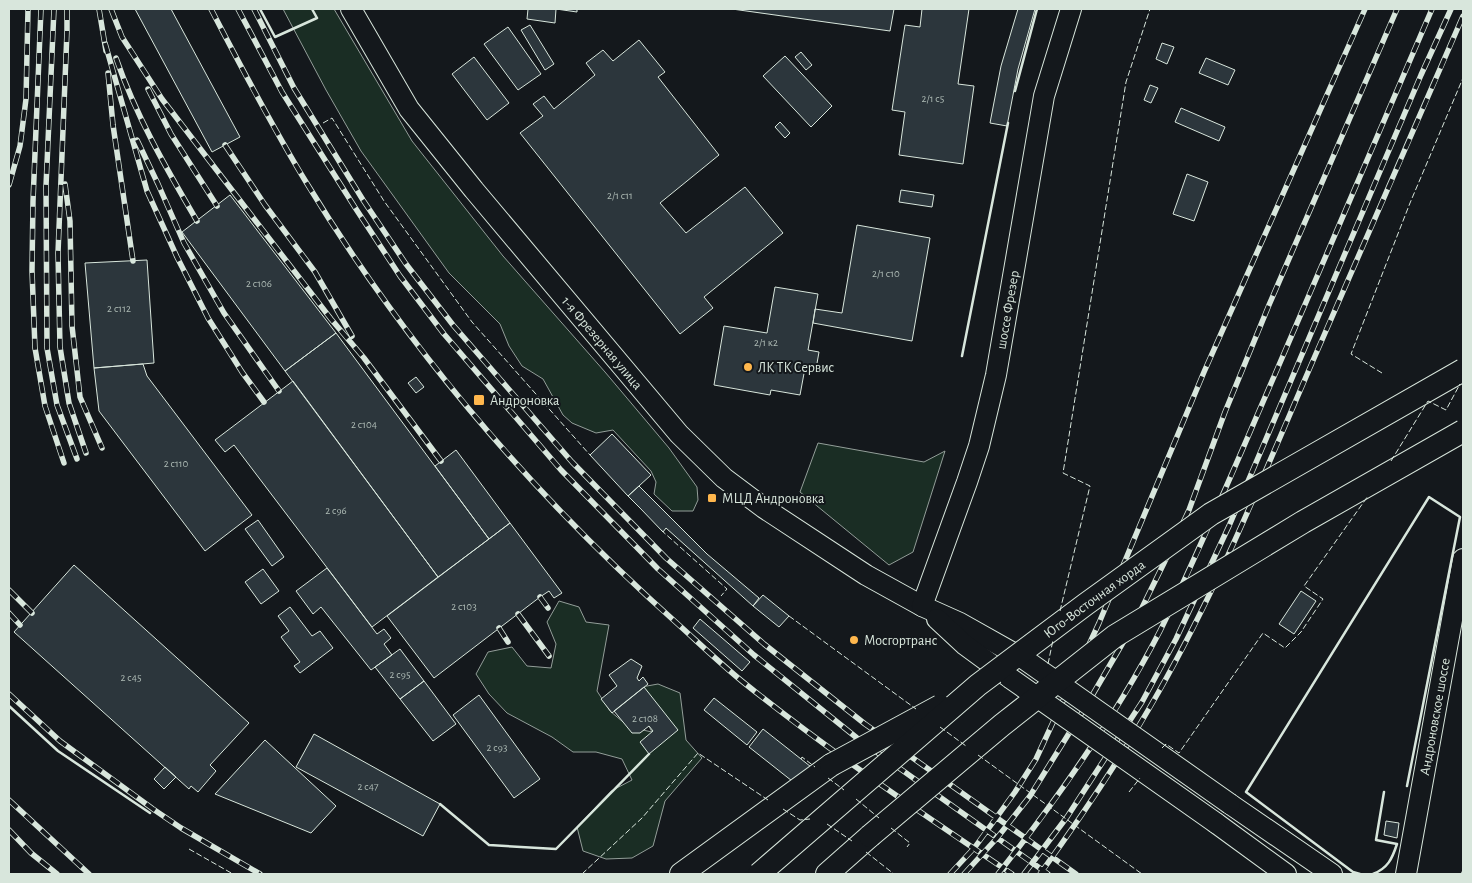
<svg xmlns="http://www.w3.org/2000/svg" width="1472" height="883" viewBox="0 0 1472 883" font-family="'Alegreya Sans',sans-serif">
	<style>
		.green { fill: #1a2d24; stroke: #939e99 }
		.building { fill: #2c363c; stroke: #d8e6dc }
		.lines { fill: none; stroke-linecap: round; stroke-linejoin: round }
		.secondary-casing { stroke: #d8e6dc; stroke-width: 22 }
		.primary-casing { stroke: #d8e6dc; stroke-width: 24 }
		.secondary { stroke: #14181c; stroke-width: 20 }
		.primary { stroke: #14181c; stroke-width: 22 }
		.rail-casing { stroke: #d8e6dc; stroke-width: 5.5 }
		.rail { stroke: #14181c; stroke-width: 4; stroke-dasharray: 11; stroke-linecap: butt }
		.secondary-bridge-casing { stroke: #d8e6dc; stroke-width: 22; stroke-linecap: butt }
		.primary-bridge-casing { stroke: #d8e6dc; stroke-width: 24; stroke-linecap: butt }
		.secondary-bridge { stroke: #14181c; stroke-width: 20 }
		.primary-bridge { stroke: #14181c; stroke-width: 22 }
		.fence { stroke: #d8e6dc; stroke-width: 1; stroke-dasharray: 6 2.5; stroke-linecap: butt }
		.wall { stroke: #d8e6dc; stroke-width: 2.5 }
		.poi-dot { fill: #ffb74d; stroke: #14181c; stroke-width: 2 }
		.labels { text-anchor: middle; stroke-width: 4; stroke-linejoin: round; paint-order: stroke }
		.number-label { font-size: 11px; fill: #adbab4 }
		.street-label { font-size: 14px; fill: #d8e6dc; stroke: #14181c }
		.poi-label { font-size: 14px; fill: #d8e6dc; stroke: #14181c; text-anchor: start }
	</style>
	<rect width="100%" height="100%" fill="#14181c"/>
	<path class="green" d="M283,9H334L412,141L503,256L605,372L669,448L697,487L698,500L693,511H672L654,494L656,482L651,471L613,430L596,433L572,423L563,415L543,379L522,366L509,346L500,324L449,273L361,151L326,90Z
		M818,443L924,462L945,451L913,552L889,565L800,492Z
		M559,601L579,607L586,622L609,625L597,691L610,711L629,727L652,732L641,711L636,688L658,684L680,693L686,740L702,758L665,801L653,846L632,858L606,859L583,851L577,827L611,791L632,780L622,759L596,752H573L552,737L507,713L489,694L476,674L488,652L512,647L527,666L551,668L556,644L547,622Z"/>
	<path class="building" d="M135,9H171L240,137L212,152Z
		M528,9H577V12L556,9L555,23L527,19Z
		M732,9H894L890,31Z
		M922,9H969L958,84L974,86L963,164L899,155L905,112L892,110L905,25L920,27Z
		M1018,9H1035L1018,69L1007,126L990,123L1001,66Z
		M530,25L554,64L545,70L521,30Z
		M508,27L541,74L518,90L484,44Z
		M639,40L665,72L658,77L719,155L660,203L686,233L745,187L783,233L704,297L713,308L680,334L520,133L543,116L533,104L544,96L554,109L595,75L586,63L603,50L613,61Z
		M1162,43L1174,47L1167,64L1156,59Z
		M801,52L812,65L806,70L795,57Z
		M785,56L832,106L811,127L763,76Z
		M474,57L509,103L487,120L452,74Z
		M1206,58L1235,70L1228,85L1199,73Z
		M1150,85L1158,88L1151,103L1144,100Z
		M1181,108L1225,127L1219,141L1175,122Z
		M780,122L790,133L785,138L775,127Z
		M1187,174L1208,182L1194,221L1173,214Z
		M901,190L934,195L932,207L899,202Z
		M230,195L336,333L285,371L182,232Z
		M857,225L930,238L912,341L813,323L815,309L842,313Z
		M147,260L154,363L94,368L85,263Z
		M775,287L818,294L808,350L819,352L816,369L805,368L800,395L771,390L770,395L714,385L724,326L767,333Z
		M336,333L489,539L438,577L285,371Z
		M143,364L147,376L252,515L205,551L99,411L94,368Z
		M416,377L424,387L416,393L408,383Z
		M293,381L438,577L372,627L234,445L225,452L215,440Z
		M612,434L651,475L628,496L590,455Z
		M456,450L510,523L489,539L435,466Z
		M639,486L707,554L759,598L753,606L666,528L663,532L640,508L628,496Z
		M258,520L284,557L272,566L245,529Z
		M510,523L562,593L554,598L549,591L540,597L434,678L387,616Z
		M74,565L249,723L210,765L216,771L198,792L191,786L189,789L14,632Z
		M327,568L377,634L384,629L391,638L384,644L392,655L371,670L321,607L313,614L296,591Z
		M263,569L279,591L261,604L245,582Z
		M1301,591L1316,601L1294,634L1279,624Z
		M763,595L789,616L779,627L753,606Z
		M290,607L312,636L320,631L333,648L300,673L294,666L300,662L281,637L289,631L278,616Z
		M700,619L750,662L742,671L693,628Z
		M400,649L424,681L400,699L375,667Z
		M631,659L642,666L637,678L639,681L643,677L648,684L612,713L601,699L617,686L609,675Z
		M424,681L456,724L433,741L400,699Z
		M644,687L678,730L649,754L640,742L653,731L649,726L640,733H632L614,711Z
		M479,695L540,779L514,798L453,715Z
		M714,698L757,732L747,745L704,710Z
		M763,729L820,774L806,792L749,747Z
		M314,734L440,804L423,836L296,767Z
		M265,740L336,806L311,833L215,794Z
		M165,767L176,777L164,789L154,779Z
		M1386,821L1399,823L1397,838L1384,835Z"/>
	<g class="lines">
		<g class="secondary-casing">
			<g id="secondary">
				<path id="s1" d="M351,9L409,109L474,190L679,434L724,478L764,508L866,575L922,606L960,623L1024,659"/>
				<path id="s2" d="M922,606L967,482L979,446L996,375L1044,96L1071,9"/>
				<path d="M937,619L965,645L1010,678"/>
				<path d="M1230,804L1332,874"/>
				<path d="M1216,823L1286,874"/>
				<path id="s3" d="M1406,874L1463,559"/>
			</g>
		</g>
		<g class="primary-casing">
			<path id="primary" d="M681,874L831,765
				M827,874L870,836"/>
		</g>
		<use href="#secondary" class="secondary"/>
		<use href="#primary" class="primary"/>
		<g class="rail-casing">
			<path id="rail" d="M41,9L33,201L32,271L35,348L45,406L64,463
				M54,9L46,186L47,348L57,405L77,459
				M67,9V31L58,253L60,347L69,403L86,453
				M99,9L106,51
				M111,9L122,37L162,99L331,319L364,358L441,461
				M211,9C241,67 272,126 306,182C407,348 536,498 680,626C701,645 722,665 743,682C829,751 921,813 1012,874
				M238,9L282,92L356,209L400,276L444,334L561,470L658,569L754,655L857,738L1048,874
				M254,9L294,88L363,200L406,264L453,325L572,462L666,558L764,644L865,724L1076,874
				M105,43L147,191L177,257L208,318L242,372L264,402
				M116,58C136,116 166,168 197,221
				M108,73L113,125L133,261
				M148,89L171,134L217,206
				M137,140L158,184L184,243L224,313L279,391
				M225,145L265,205L315,272L352,336
				M65,184L70,221L72,326L80,397L102,448
				M9,185L20,146L26,99L28,9
				M9,590L32,613
				M540,597L548,608
				M9,613L20,625
				M518,614L549,656
				M499,628L508,642
				M9,694L60,741L153,809L181,828L260,874
				M9,800L89,874
				M9,830L31,853L57,874
				M950,874L975,847L1015,792L1036,759L1099,623L1204,372L1365,9
				M964,874L997,838L1030,796L1086,706L1135,622L1164,563L1189,510L1225,412L1269,305L1397,9
				M998,874C1058,798 1115,718 1160,631C1202,546 1238,459 1276,372C1328,251 1380,130 1432,9
				M1024,874L1067,817L1104,760L1142,702L1176,639L1229,526L1421,75L1451,9
				M1040,874C1082,816 1123,755 1158,693C1219,586 1266,469 1315,356C1364,243 1414,130 1463,16"/>
		</g>
		<use href="#rail" class="rail"/>
		<g class="secondary-bridge-casing">
			<path id="secondary-bridge" d="M1024,659L1230,804
				M1010,678L1216,823"/>
		</g>
		<g class="primary-bridge-casing">
			<g id="primary-bridge">
				<path d="M831,765L940,706"/>
				<path d="M870,836L1002,725L1115,636L1303,522L1463,431"/>
				<path id="s4" d="M759,874L978,685L1086,604L1211,514L1463,370"/>
			</g>
		</g>
		<use href="#secondary-bridge" class="secondary-bridge"/>
		<use href="#primary-bridge" class="primary-bridge"/>
		<path class="fence" d="M323,123L332,118L384,201L472,322L590,455
			M1382,373L1351,354L1410,203L1463,78
			M1391,461L1428,401L1446,410L1460,384
			M661,530L727,589L721,596
			M1060,611L1090,486L1063,473L1126,82L1150,9
			M789,616L916,709
			M1048,664L1053,640
			M940,727L966,746
			M1162,748L1166,744L1179,753L1263,633L1285,648L1301,632L1323,599L1304,586L1368,496
			M978,755L1142,874
			M801,759L802,757L815,767
			M828,778L844,790
			M1129,792L1140,778
			M856,799L879,818
			M783,809L800,820L810,819
			M827,824L852,841
			M891,828L910,843L907,847
			M189,849L233,874
			M866,852L894,874
			M582,874L642,818L698,753L768,800
			M1461,874L1463,870"/>
		<path class="wall" d="M260,9L275,37L317,18L312,9
			M1015,91L1037,9
			M962,356L1008,123
			M9,706L58,751L150,813
			M440,804L489,845L556,849L649,754
			M1360,874L1353,872L1246,792L1429,497L1460,517L1407,786
			M1373,874C1388,868 1392,859 1397,844L1376,840L1384,792"/>
	</g>
	<g class="poi-dot">
		<circle cx="748" cy="367" r="5"/>
		<rect x="473" y="394" width="12" height="12" rx="2.5"/>
		<rect x="707" y="493" width="10" height="10" rx="2.5"/>
		<circle cx="854" cy="640" r="5"/>
	</g>
	<g class="labels">
		<g class="number-label">
			<text x="933" y="102">2/1 с5</text>
			<text x="620" y="199">2/1 с11</text>
			<text x="886" y="277">2/1 с10</text>
			<text x="259" y="287">2 с106</text>
			<text x="119" y="312">2 с112</text>
			<text x="766" y="346">2/1 к2</text>
			<text x="364" y="428">2 с104</text>
			<text x="176" y="467">2 с110</text>
			<text x="336" y="514">2 с96</text>
			<text x="464" y="610">2 с103</text>
			<text x="400" y="678">2 с95</text>
			<text x="131" y="681">2 с45</text>
			<text x="645" y="722">2 с108</text>
			<text x="497" y="751">2 с93</text>
			<text x="368" y="790">2 с47</text>
		</g>
		<g class="street-label">
			<text dy="5" stroke="none"><textPath href="#s2" startOffset="309">шоссе Фрезер</textPath></text>
			<text dy="5" stroke="none"><textPath href="#s1" startOffset="419">1-я Фрезерная улица</textPath></text>
			<text dy="5" stroke="none"><textPath href="#s4" startOffset="434">Юго-Восточная хорда</textPath></text>
			<text dy="5" stroke="none"><textPath href="#s3" startOffset="160">Андроновское шоссе</textPath></text>
		</g>
		<g class="poi-label">
			<text x="758" y="372">ЛК ТК Сервис</text>
			<text x="490" y="405">Андроновка</text>
			<text x="722" y="503">МЦД Андроновка</text>
			<text x="864" y="645">Мосгортранс</text>
		</g>
	</g>
	<rect width="1472" height="883" fill="none" stroke="#d8e6dc" stroke-width="20"/>
</svg>
